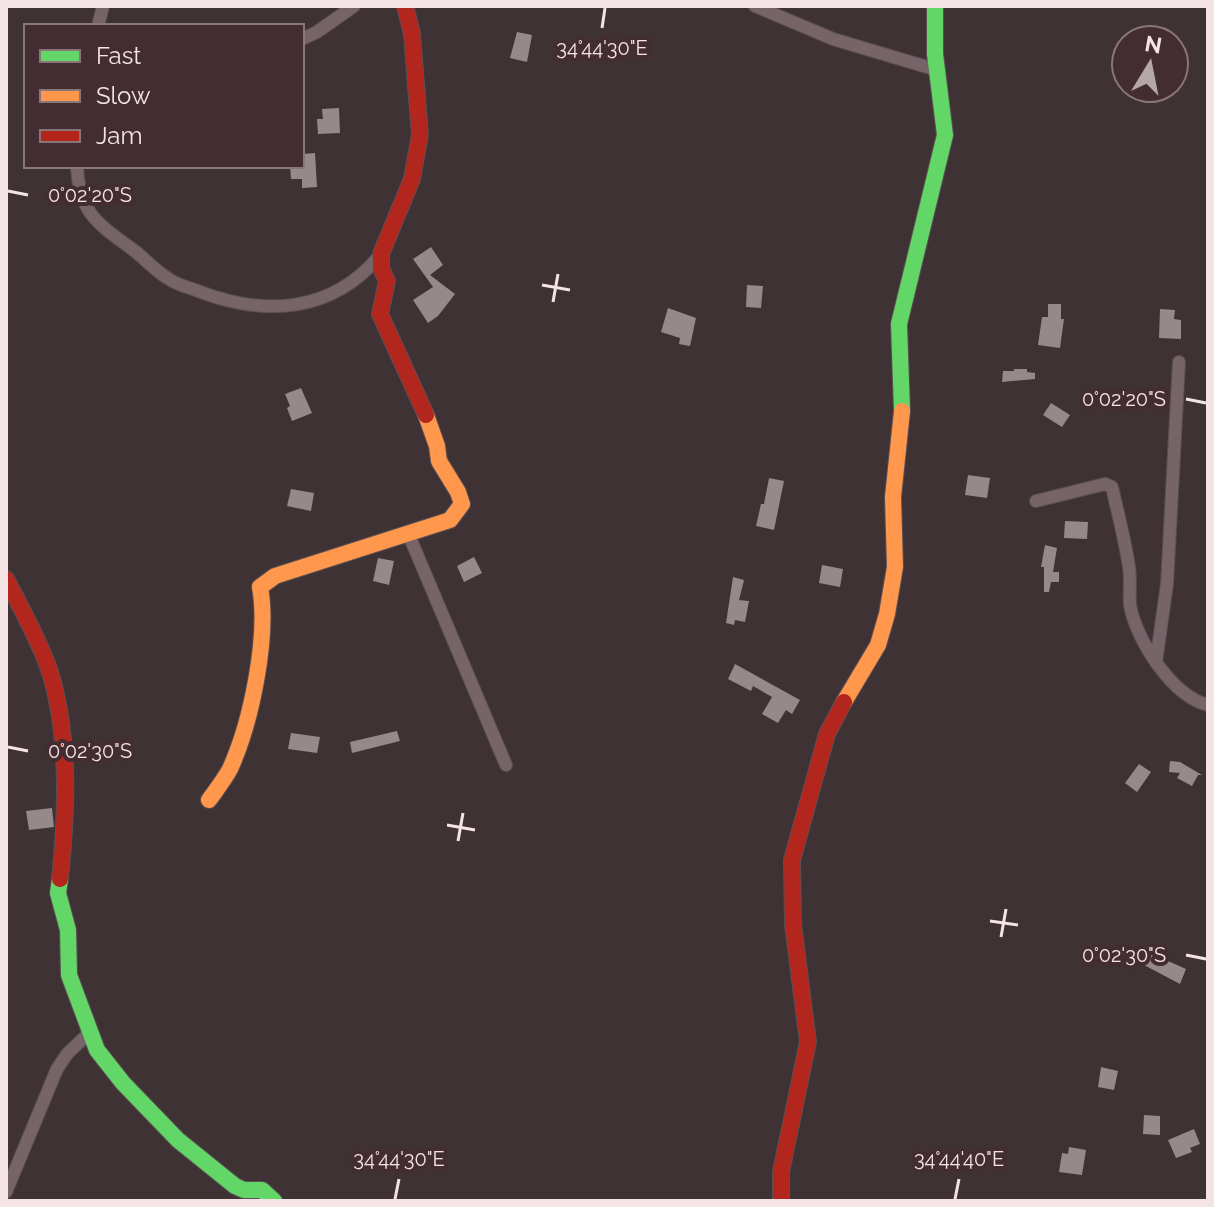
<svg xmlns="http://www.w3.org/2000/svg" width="1214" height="1207" viewBox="0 0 1214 1207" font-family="Raleway,sans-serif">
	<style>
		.building { fill: #95898b }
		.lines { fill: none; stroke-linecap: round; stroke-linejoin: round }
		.street-casing { stroke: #5b4f52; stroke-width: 14 }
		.fast-casing { stroke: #5b4f52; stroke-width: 18 }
		.slow-casing { stroke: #5b4f52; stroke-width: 18 }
		.jam-casing { stroke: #5b4f52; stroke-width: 18 }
		.street { stroke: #776468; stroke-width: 12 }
		.fast { stroke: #63d668; stroke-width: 16 }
		.slow { stroke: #ff974d; stroke-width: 16 }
		.jam { stroke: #b3261e; stroke-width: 16 }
		.ticks { fill: none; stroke: #f4e4e6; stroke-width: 3 }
		.ticks-label { font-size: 20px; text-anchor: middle; fill: #f4e4e6; stroke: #442d32; stroke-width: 8; stroke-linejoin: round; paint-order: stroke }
	</style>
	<rect width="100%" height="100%" fill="#3f3235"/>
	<path class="building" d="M517,32L532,35L527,62L510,58Z
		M339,108L340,133L318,134L317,119H323L322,109Z
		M315,153L317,187L302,188V179H291L290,166H302V154Z
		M431,247L443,265L430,275L455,294L438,316L428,323L413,300L433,287L413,259Z
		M747,285L763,286L761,308L746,307Z
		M1048,304H1061V319H1064L1060,348L1038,345L1042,317H1048Z
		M668,308L696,318L690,346L679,344L680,338L661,332Z
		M1160,309L1175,310L1174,319L1181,320V339L1159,338Z
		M1014,369H1027V372L1035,373V379L1002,382L1003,371H1014Z
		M301,388L312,413L292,421L287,408L290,406L285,394Z
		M1051,403L1070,415L1062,427L1043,415Z
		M968,475L990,478L987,498L965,495Z
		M769,478L784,481L774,530L756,526L761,504H764Z
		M291,489L314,493L311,511L287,506Z
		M1065,521L1088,522L1087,539L1064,538Z
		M1045,545L1057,548L1053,572H1059V582H1051L1049,592H1044V567H1041Z
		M474,557L482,573L464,582L457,566Z
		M378,558L394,561L389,585L373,581Z
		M822,565L843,569L840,587L819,583Z
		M733,577L744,580L739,600L749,601L745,622L735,620L734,625L726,623Z
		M735,664L800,700L792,714L786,710L778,723L762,714L772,697L753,686L751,691L728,679Z
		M397,731L400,741L352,753L350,742Z
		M291,733L320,737L317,753L288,749Z
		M1170,761L1180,762L1202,775H1198L1192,786L1177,778L1180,773L1169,772Z
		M1139,764L1151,772L1137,792L1125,783Z
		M52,808L54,827L29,830L26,811Z
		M1150,953L1186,969L1180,984L1144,965Z
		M1101,1067L1118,1071L1114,1090L1098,1087Z
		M1144,1115L1160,1116V1135L1143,1134Z
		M1194,1129L1200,1144L1190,1148L1192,1152L1176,1158L1168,1140Z
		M1069,1147L1086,1150L1082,1175L1059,1172L1062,1153L1068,1154Z"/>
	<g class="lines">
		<g class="street-casing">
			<path id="street" d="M755,6L833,39L937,70
				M98,26L103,6
				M302,39L317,32L354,6
				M77,166C79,215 100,225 136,252C147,261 157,272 169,279C177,285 188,287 198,291C265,317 333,313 381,254
				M1036,501L1105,484L1112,487C1118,514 1125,540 1129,567C1131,580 1129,592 1130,605C1136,640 1172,696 1208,705
				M408,533L506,765
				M1156,662L1167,584L1179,362
				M6,1192L57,1069L67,1054L90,1032"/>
		</g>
		<g class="fast-casing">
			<path id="fast" d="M902,411L899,324L945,135L935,54V6
				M60,879L58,893L68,930L69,975L97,1050L123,1083L178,1140L235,1186L244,1190H262L274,1201"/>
		</g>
		<g class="slow-casing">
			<path id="slow" d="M844,702L878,645L887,614L895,567L893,497L902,411
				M209,800C216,790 224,780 230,769C251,723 269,637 260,587L275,576L450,520L462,504L458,492L439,461L437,446L426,415"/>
		</g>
		<g class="jam-casing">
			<path id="jam" d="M405,6L412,34L420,135L412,179L381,254V268L387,281L380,314L426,415
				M6,579C21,608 38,638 49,669C70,733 67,812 60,879
				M781,1201V1172L808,1042L793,924L792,860L827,734L844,702"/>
		</g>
		<use href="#street" class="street"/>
		<use href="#fast" class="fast"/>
		<use href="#slow" class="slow"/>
		<use href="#jam" class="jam"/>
	</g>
	<path class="ticks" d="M602,28L605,8M8,191L28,195M542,285L570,290M553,302L558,274M1186,399L1206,403M8,747L28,751M447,825L475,830M458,841L463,813M990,921L1018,925M1001,937L1006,909M1186,955L1206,959M395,1199L399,1179M955,1199L959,1179"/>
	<g class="ticks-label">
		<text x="602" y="55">34°44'30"E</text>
		<text x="90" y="202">0°02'20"S</text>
		<text x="1124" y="406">0°02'20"S</text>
		<text x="90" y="758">0°02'30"S</text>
		<text x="1124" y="962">0°02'30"S</text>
		<text x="399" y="1166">34°44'30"E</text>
		<text x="959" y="1166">34°44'40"E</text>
	</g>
	<rect width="1214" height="1207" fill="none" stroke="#f4e4e6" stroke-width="16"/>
	<rect x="24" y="24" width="280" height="144" fill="#442d32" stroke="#8a767a" stroke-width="2"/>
	<rect x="40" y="50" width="40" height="12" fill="#63d668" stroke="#8a767a" stroke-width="2"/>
	<text x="96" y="64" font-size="24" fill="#f4e4e6">Fast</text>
	<rect x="40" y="90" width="40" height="12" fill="#ff974d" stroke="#8a767a" stroke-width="2"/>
	<text x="96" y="104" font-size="24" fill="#f4e4e6">Slow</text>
	<rect x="40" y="130" width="40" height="12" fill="#b3261e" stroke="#8a767a" stroke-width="2"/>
	<text x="96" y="144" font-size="24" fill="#f4e4e6">Jam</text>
	<g transform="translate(1150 64) rotate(10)"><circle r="38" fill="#442d32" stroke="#8a767a" stroke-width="2"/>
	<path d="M0-6L14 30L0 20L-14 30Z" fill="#b5a6a8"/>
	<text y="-12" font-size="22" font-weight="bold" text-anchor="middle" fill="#f4e4e6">N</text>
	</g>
</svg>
